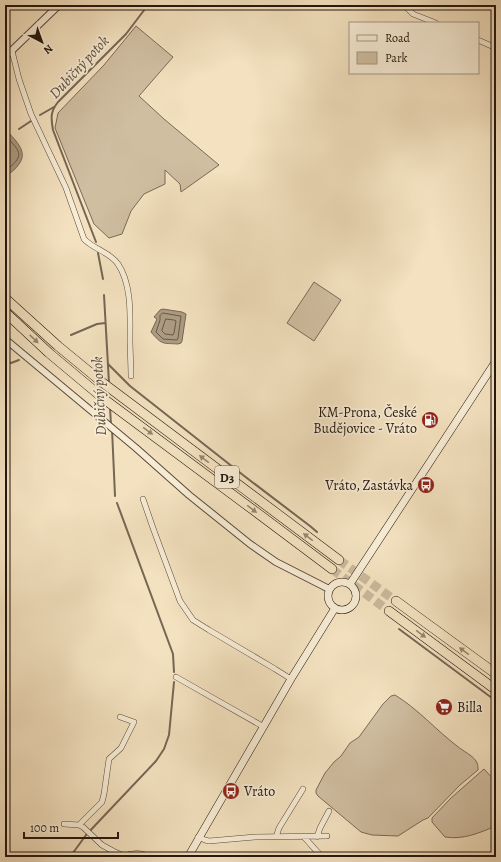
<svg xmlns="http://www.w3.org/2000/svg" width="501" height="862" viewBox="0 0 501 862" font-family="Alegreya,serif">
	<style>
		.green { fill: #d0bea1; stroke: #7a6a58 }
		.water { fill: #ad9c83; stroke: #766654 }
		.lines { fill: none; stroke-linecap: round; stroke-linejoin: round }
		.shore { stroke: #685948; stroke-width: 1 }
		.stream { stroke: #766654; stroke-width: 2 }
		.motorway-tunnel { stroke: #cab89c; stroke-width: 9; stroke-dasharray: 9 4.5; stroke-linecap: butt }
		.minor-casing { stroke: #58493a; stroke-width: 6 }
		.tertiary-casing { stroke: #58493a; stroke-width: 8 }
		.secondary-casing { stroke: #24160e; stroke-width: 8 }
		.motorway-casing { stroke: #24160e; stroke-width: 10 }
		.minor { stroke: #f7ecd5; stroke-width: 5 }
		.tertiary { stroke: #f7ecd5; stroke-width: 6 }
		.secondary { stroke: #f7ecd5; stroke-width: 7 }
		.motorway { stroke: #f3e1bf; stroke-width: 9 }
		.oneway { fill: #96866f }
		.labels { text-anchor: middle; stroke-width: 3.5; stroke-linejoin: round; paint-order: stroke }
		.shield { fill: #f7ecd5; stroke: #63564a; stroke-width: 1 }
		.shield-label { font-size: 13px; font-weight: bold; fill: #24160e }
		.poi-label { font-size: 14px; fill: #24160e; stroke: #f7ecd5; text-anchor: end }
		.water-label { font-size: 15px; font-style: italic; fill: #5b4c3d; stroke: #f7ecd5 }
	</style>
	<rect width="100%" height="100%" fill="#f3e1bf"/>
	<filter id="stains"><feTurbulence type="fractalNoise" baseFrequency=".005" numOctaves="4"/><feColorMatrix values="0 0 0 0 .2 0 0 0 0 .09 0 0 0 0 .02 0 0 0 .5 -.17"/></filter>
	<radialGradient id="worn" r=".72"><stop offset=".6" stop-color="#630" stop-opacity="0"/><stop offset="1" stop-color="#630" stop-opacity=".3"/></radialGradient>
	<path class="green" d="M136,26L173,57L139,96L164,119L219,165L181,192L180,184L165,170V184L144,194L131,211L122,234L109,238L94,224L55,128L58,113L104,65Z
		M314,282L341,300L314,341L287,323Z
		M395,695C418,709 436,730 457,746C463,751 472,755 476,761C478,764 478,767 478,770L460,785L428,818L423,820L398,836L372,835L361,832L318,796L316,793V790L325,773L334,762L341,756L350,743L359,737L383,704L391,696Z
		M484,769L496,782V826C479,833 463,840 445,837L432,822V818L451,798Z"/>
	<path class="water" d="M5,129C14,139 29,151 19,164C16,169 10,173 5,177Z
		M163,309L182,312L186,314L182,341L181,343L178,344C162,343 162,345 151,332L157,319L154,317L160,310Z"/>
	<g class="lines">
		<path class="shore" d="M5,135C22,154 25,154 5,172
			M163,313L180,316H181L178,338L177,340L163,339L156,332L160,320V316Z
			M166,319L174,320L176,321L174,333L173,335L165,334L162,331Z"/>
		<path class="stream" d="M40,115L54,107
			M19,129L31,121
			M96,242L53,130C51,118 50,112 58,102L126,34L148,5
			M98,253L103,279
			M104,295L109,383
			M71,335L97,324L105,323
			M5,362L11,363L19,360
			M108,364L130,386L144,397L243,475L310,526L317,532
			M110,407L111,425
			M112,429L115,496
			M117,503L173,654L174,672
			M399,629L496,701
			M70,857L86,835L156,761L164,749L169,735L174,682"/>
		<path class="motorway-tunnel" d="M339,560L396,601
			M332,569L389,611"/>
		<g class="minor-casing">
			<path id="minor" d="M404,5L413,14L436,23
				M478,40L496,48
				M12,51L19,79L31,114L66,188L84,239C93,249 110,252 118,264C132,285 130,315 130,339C130,351 131,364 131,376
				M143,499L153,528L180,601L193,620L209,630L275,669L291,679
				M176,677L264,727
				M64,824L79,825L83,827L102,845L113,851L124,856C134,852 141,853 150,857
				M79,825L102,802L104,794L109,759L121,748L134,722L120,717
				M198,837L205,840L209,841L255,837L327,836
				M276,837L279,828L303,789
				M304,837L322,857
				M317,837L320,828L329,811"/>
		</g>
		<g class="tertiary-casing">
			<path id="tertiary" d="M5,57L59,5
				M5,339L136,448L189,495L250,544L276,562L329,589"/>
		</g>
		<g class="secondary-casing">
			<path id="secondary" d="M328 596a14 14 0 1 1 28 0a14 14 0 1 1-28 0Z
				M350,584L496,361
				M188,857L291,679L335,608"/>
		</g>
		<g class="motorway-casing">
			<path id="motorway" d="M5,298L58,346L103,383L339,560
				M5,312L49,353L104,399L252,509L332,569
				M396,601L496,674
				M389,611L496,690"/>
		</g>
		<use href="#minor" class="minor"/>
		<use href="#tertiary" class="tertiary"/>
		<use href="#secondary" class="secondary"/>
		<use href="#motorway" class="motorway"/>
	</g>
	<defs><path id="oneway-solid" d="M-6-.8H1V-3.2L6.5 0L1 3.2V.8H-6Z"/></defs>
	<g class="oneway">
		<use href="#oneway-solid" transform="translate(34 339) rotate(43)"/>
		<use href="#oneway-solid" transform="translate(148 431) rotate(36)"/>
		<use href="#oneway-solid" transform="translate(204 459) rotate(-143)"/>
		<use href="#oneway-solid" transform="translate(252 509) rotate(37)"/>
		<use href="#oneway-solid" transform="translate(308 537) rotate(-143)"/>
		<use href="#oneway-solid" transform="translate(421 634) rotate(36)"/>
		<use href="#oneway-solid" transform="translate(464 651) rotate(-144)"/>
	</g>
	<defs>
		<g id="fuel-disc" transform="scale(0.9)"><circle r="9.5" fill="#8f2418" stroke="#f7ecd5"/><path d="M-5.5-6h7V0h2V4h1.3V-2.5L3-4.5l.8-.8L6-3V5H2.5V1h-1V6h-7ZM-4.2-4.7v3.2H.2V-4.7Z" fill="#fff"/></g>
		<g id="bus-disc" transform="scale(0.9)"><circle r="9.5" fill="#8f2418" stroke="#f7ecd5"/><path d="M-5-6H5V4H4V6H2V4H-2V6H-4V4H-5ZM-3.5-4V0h7V-4ZM-3.5 1.2v1.5H-2V1.2ZM2 1.2v1.5H3.5V1.2Z" fill="#fff"/></g>
		<g id="supermarket-disc" transform="scale(0.9)"><circle r="9.5" fill="#8f2418" stroke="#f7ecd5"/><path d="M-6-5.5h2.5l.6 2H6L4.5 2H-2.5L-4.4-4H-6ZM-1.5 3.2a1.3 1.3 0 1 0 .1 0ZM3 3.2a1.3 1.3 0 1 0 .1 0Z" fill="#fff"/></g>
	</defs>
	<g fill-rule="evenodd">
		<use href="#fuel-disc" x="430" y="420"/>
		<use href="#bus-disc" x="426" y="485"/>
		<use href="#supermarket-disc" x="444" y="707"/>
		<use href="#bus-disc" x="231" y="791"/>
	</g>
	<g class="labels">
		<rect class="shield" x="215" y="466" width="24" height="22" rx="3"/>
		<g class="shield-label">
			<text x="227" y="482">D3</text>
		</g>
		<g class="poi-label">
			<text x="417" y="417">KM-Prona, České<tspan x="417" dy="16">Budějovice - Vráto</tspan></text>
			<text x="413" y="490">Vráto, Zastávka</text>
			<text x="457" y="712" text-anchor="start">Billa</text>
			<text x="244" y="796" text-anchor="start">Vráto</text>
		</g>
		<g class="water-label">
			<text transform="translate(79 67) rotate(-47)" y="5">Dubičný potok</text>
			<text transform="translate(99 396) rotate(-93)" y="5">Dubičný potok</text>
		</g>
	</g>
	<rect width="501" height="862" fill="none" stroke="#f3e1bf" stroke-width="20"/>
	<rect x="6" y="6" width="489" height="850" fill="none" stroke="#24160e" stroke-width="2"/>
	<rect x="10" y="10" width="481" height="842" fill="none" stroke="#24160e"/>
	<rect x="349" y="22" width="130" height="52" fill="#f7ecd5" stroke="#a39685"/>
	<rect x="357" y="35" width="20" height="6" fill="#f7ecd5" stroke="#a39685"/>
	<text x="385" y="42" font-size="12" fill="#24160e">Road</text>
	<rect x="357" y="52" width="20" height="12" fill="#d0bea1" stroke="#a39685"/>
	<text x="385" y="62" font-size="12" fill="#24160e">Park</text>
	<g transform="translate(42 42) rotate(139)" stroke="#f7ecd5" stroke-width="3" paint-order="stroke">
	<path d="M0-3L7 15L0 10L-7 15Z" fill="#24160e"/>
	<text y="-6" font-size="11" font-weight="bold" text-anchor="middle" fill="#24160e">N</text>
	</g>
	<path d="M24 832v6h94v-6" fill="none" stroke="#24160e" stroke-width="2"/>
	<text x="30" y="832" font-size="12" fill="#24160e" stroke="#f7ecd5" stroke-width="3" paint-order="stroke">100 m</text>
	<rect width="100%" height="100%" filter="url(#stains)"/>
	<rect width="100%" height="100%" fill="url(#worn)"/>
</svg>
